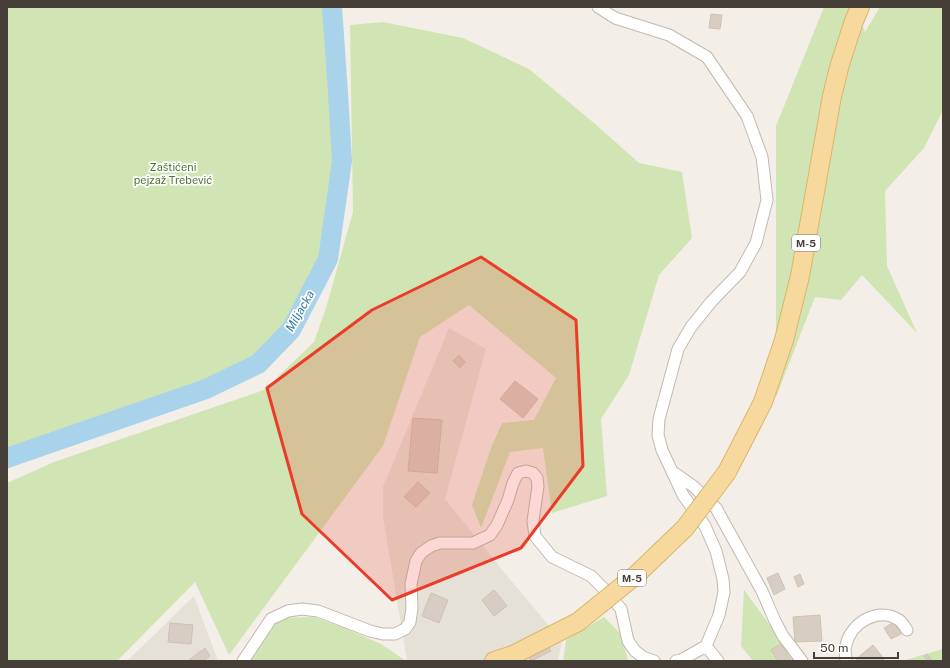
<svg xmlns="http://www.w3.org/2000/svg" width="950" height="668" viewBox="0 0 950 668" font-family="'Public Sans',sans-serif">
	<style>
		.residential { fill: #e6e1d7 }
		.green { fill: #d1e4b4 }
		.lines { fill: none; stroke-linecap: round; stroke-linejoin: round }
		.river { stroke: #a9d3eb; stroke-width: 20 }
		.building { fill: #d7cdc2; stroke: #cec2b2 }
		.minor-casing { stroke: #c1b9af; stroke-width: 13 }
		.primary-casing { stroke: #dbb56e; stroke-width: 20 }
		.minor { stroke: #fff; stroke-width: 11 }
		.primary { stroke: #f7d99e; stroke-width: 18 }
		.primary-bridge-casing { stroke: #dbb56e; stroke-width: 20; stroke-linecap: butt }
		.primary-bridge { stroke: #f7d99e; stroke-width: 18 }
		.marked { fill: #ea3c28; fill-opacity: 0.2; stroke: #ea3c28; stroke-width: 3; stroke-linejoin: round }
		.labels { text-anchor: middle; stroke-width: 3.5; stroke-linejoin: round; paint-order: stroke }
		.shield { fill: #fff; stroke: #7e7973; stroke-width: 1 }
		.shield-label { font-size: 10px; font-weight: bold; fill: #463f37 }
		.park-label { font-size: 11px; fill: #4c732f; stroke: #fff }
		.water-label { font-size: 12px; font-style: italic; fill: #367aa2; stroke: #fff }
	</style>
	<rect width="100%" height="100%" fill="#f3efe8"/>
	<path class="residential" d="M449,328L486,349L445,499L508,577L562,641L558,661H407L383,517V487Z
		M194,596L218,661H127Z"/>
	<path class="green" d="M7,7H329L334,38L342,161L334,231L314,277L290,340L252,358L208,395L116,422L7,457Z
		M824,7H856L865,32L880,7H943V110L924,148L885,191L887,266L917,333L862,275L841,300L815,297L776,397V126Z
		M383,22L463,38L529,69L594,123L639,163L682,172L692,238L659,275L629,375L601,419L607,496L552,513L543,448L510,452L481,528L472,505L491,448L502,423L534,420L556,378L469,305L420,337L383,446L229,655L195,582L117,661H7V483L54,462L264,390L314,342L326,308L353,212L350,25Z
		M744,590L796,661H753L741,646Z
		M313,617L342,627L381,644L406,661H248L275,618Z
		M604,617L622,635L628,661H563L566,640Z
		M943,649V661H902Z"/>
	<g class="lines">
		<path class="river" d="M7,458L206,389L258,364L291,330L328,259L342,161L338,93L332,7"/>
	</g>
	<path class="building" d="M711,14L722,15L720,29L709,28Z
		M459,355L465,362L460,368L453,361Z
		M515,381L538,399L523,418L500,399Z
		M413,418L442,420L437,473L408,471Z
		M418,482L430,493L416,507L404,497Z
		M778,573L785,589L774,595L767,578Z
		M800,574L804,584L798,587L794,577Z
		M494,590L507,606L494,616L482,600Z
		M431,593L448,600L439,623L422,616Z
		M820,615L822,641L795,642L793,617Z
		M894,622L901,634L891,639L884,628Z
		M170,623L193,625L191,644L168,642Z
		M781,644L791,661H778L771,650Z
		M547,645L551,651L531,661L528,655Z
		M873,645L884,659L881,661H858L856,659Z
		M205,648L210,656L203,661H190L189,660Z
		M927,654L931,659L928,661L924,656Z"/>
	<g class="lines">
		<g class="minor-casing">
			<path id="minor" d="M598,7L615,18L669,35L707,57L747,116L762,157L767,200L756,243L740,272L711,302L691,327L678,349L659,419L658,435L662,450L683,495L705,526L716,551L723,579L724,592L719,615L706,646L681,660L676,661
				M673,472L693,486L716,508L762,591L775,621L783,636L802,661
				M706,646L718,661
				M243,661L271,619L288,611L302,609L318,611L370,631L383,634H395L405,629L410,622L412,608L411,584L416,561L421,553L431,546L440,543H473L490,535L497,525L508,500L513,483L518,473L526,471L533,473L537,478L538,486L533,521L535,536L552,557L591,576L608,593L621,609L628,641L635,651L643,657L654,661
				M846,661C846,656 844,650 846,645C851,623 878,606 899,620C902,622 905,627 907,630"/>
		</g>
		<g class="primary-casing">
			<path id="primary" d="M727,472L763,402L784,340L800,276L832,96L840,64L854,21L860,7
				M494,661L513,655"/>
		</g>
		<use href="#minor" class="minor"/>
		<use href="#primary" class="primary"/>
		<g class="primary-bridge-casing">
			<path id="primary-bridge" d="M513,655L578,622L636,575L685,528L727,472"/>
		</g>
		<use href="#primary-bridge" class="primary-bridge"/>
	</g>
	<path class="marked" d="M481,257L576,320L583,466L521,548L392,600L302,514L267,388L372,310Z"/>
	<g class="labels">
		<g class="shield">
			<rect x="792" y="235" width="28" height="16" rx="3"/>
			<rect x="618" y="570" width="28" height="16" rx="3"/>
		</g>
		<g class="shield-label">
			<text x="806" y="247">M-5</text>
			<text x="632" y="582">M-5</text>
		</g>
		<g class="park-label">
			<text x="173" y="171">Zaštićeni<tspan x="173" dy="13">pejzaž Trebević</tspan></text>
		</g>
		<g class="water-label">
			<text transform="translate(300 311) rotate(-60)" y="4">Miljacka</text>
		</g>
	</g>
	<rect width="950" height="668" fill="none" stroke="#463f37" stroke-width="16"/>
	<path d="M814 652v6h84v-6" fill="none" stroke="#463f37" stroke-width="2"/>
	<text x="820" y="652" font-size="12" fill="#463f37" stroke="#ffffff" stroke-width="3" paint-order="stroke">50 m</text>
</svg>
